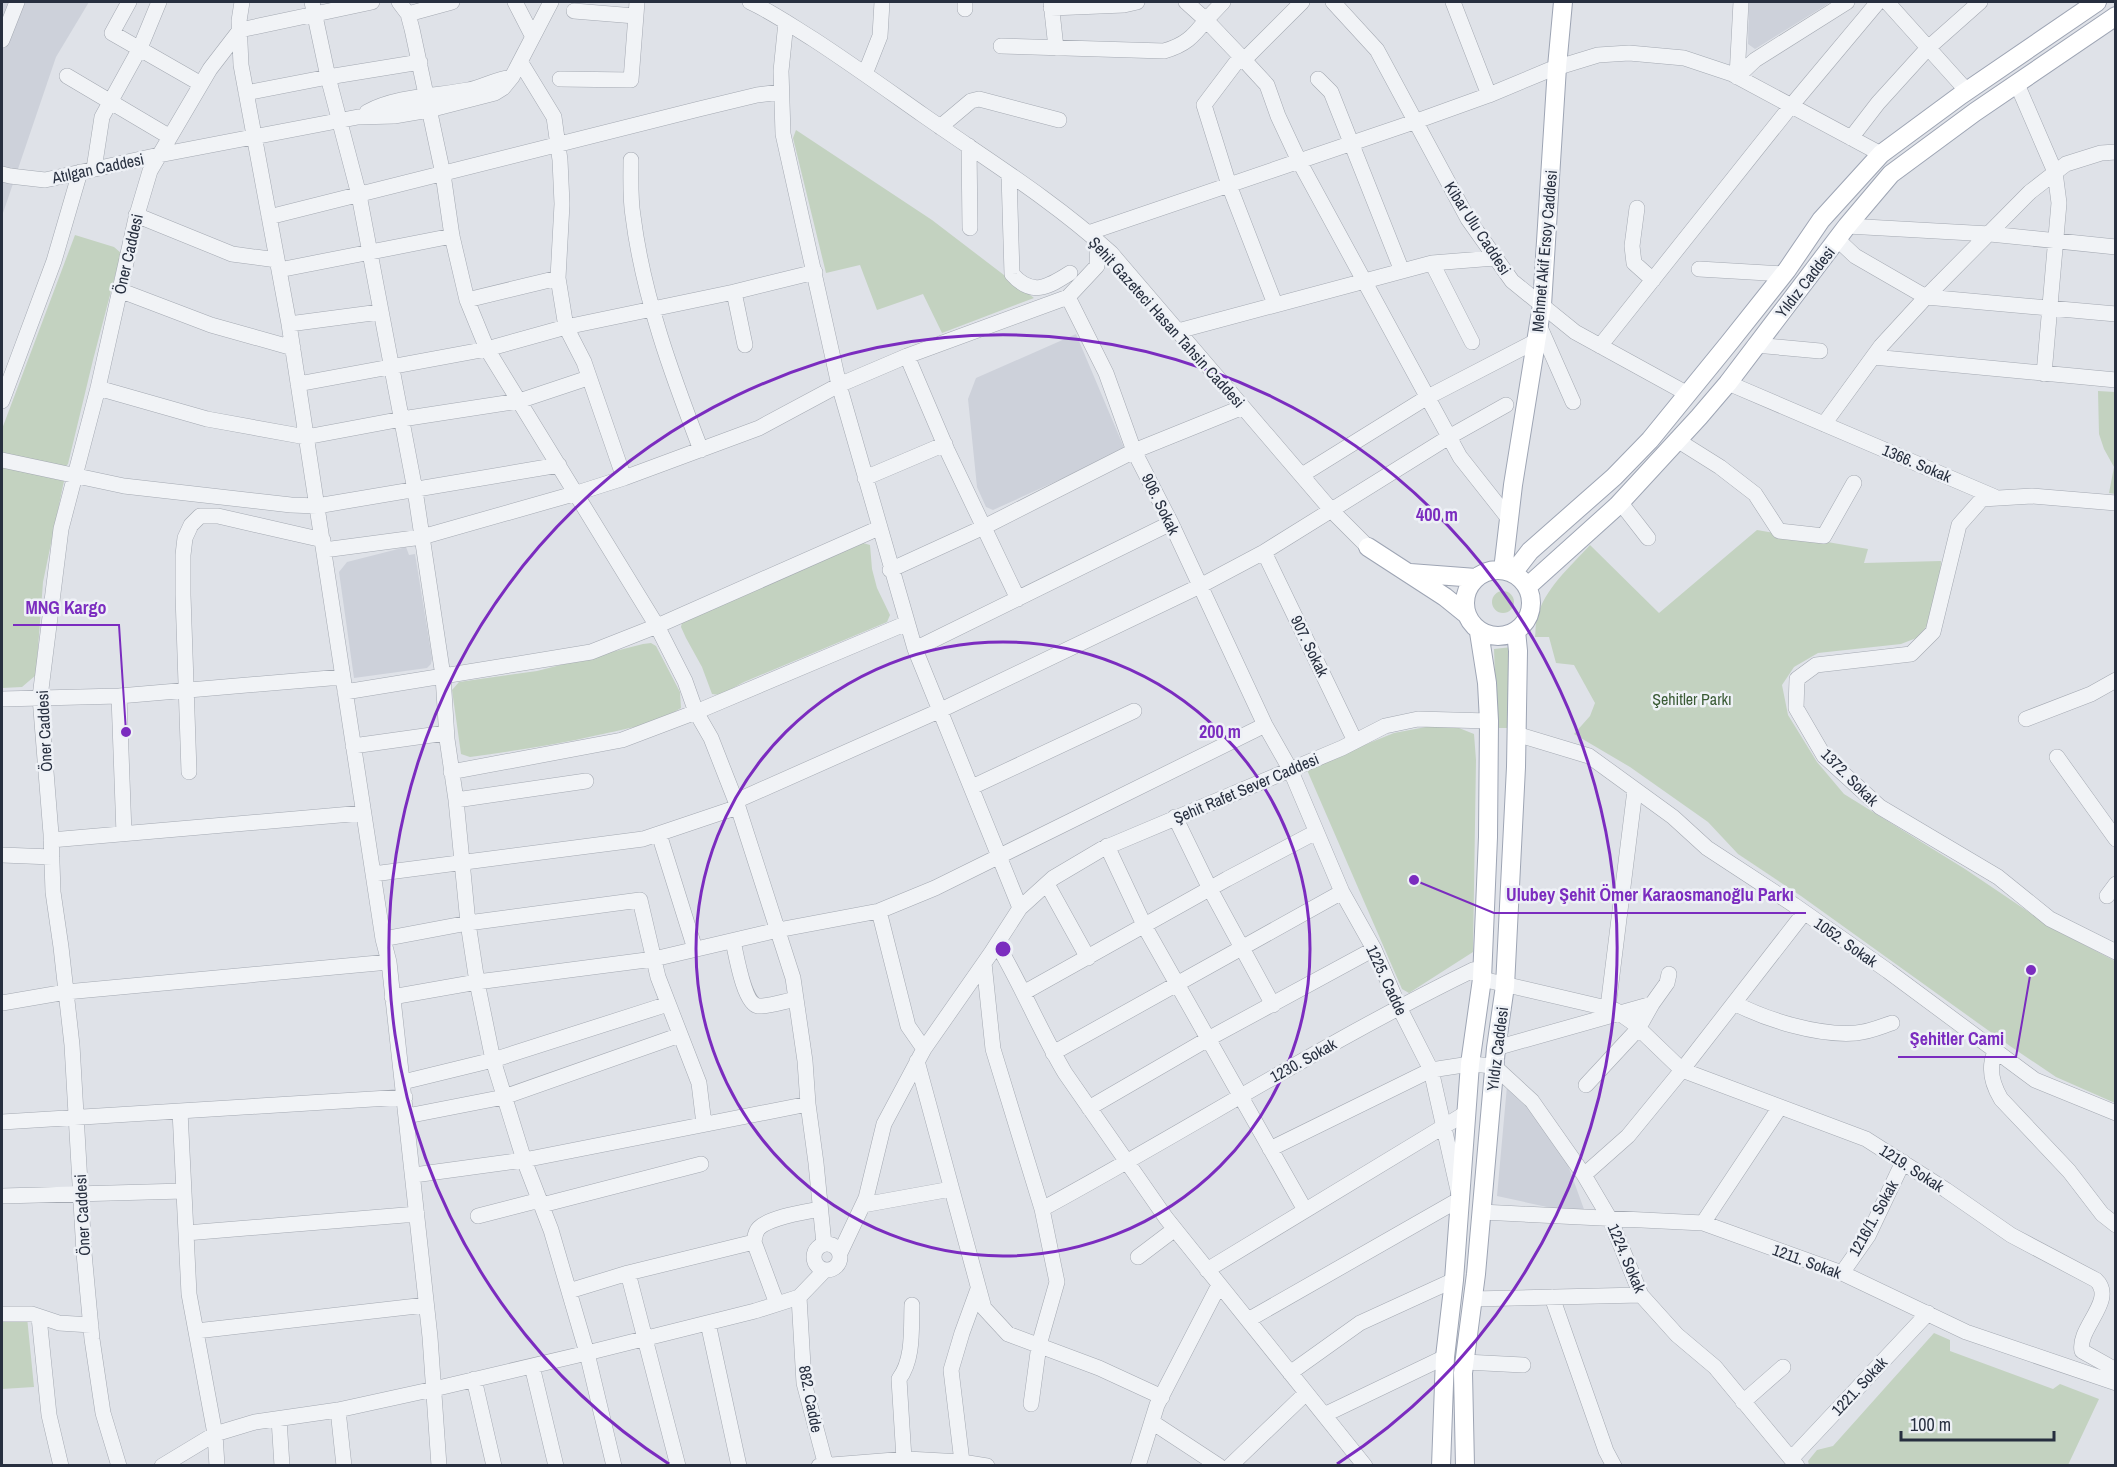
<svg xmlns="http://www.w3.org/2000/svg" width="2117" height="1467" viewBox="0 0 2117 1467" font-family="'Archivo Narrow',sans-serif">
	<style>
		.built { fill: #cdd1da }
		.green { fill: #c3d2c0 }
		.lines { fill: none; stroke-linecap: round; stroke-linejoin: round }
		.minor-casing { stroke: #a4a9b2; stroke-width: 16 }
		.major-casing { stroke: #9ea5b4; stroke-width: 20 }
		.minor { stroke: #f1f3f6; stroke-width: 15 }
		.major { stroke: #fff; stroke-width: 18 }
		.ring { fill: none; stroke: #7b2cbf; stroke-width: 3 }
		.labels { text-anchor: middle; stroke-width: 5; stroke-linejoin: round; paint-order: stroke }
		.street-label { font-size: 16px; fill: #272f3f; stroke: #eef1f6 }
		.park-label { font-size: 16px; fill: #3a5b35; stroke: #eef1f6 }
		.centre { fill: #7b2cbf; stroke: #eef1f6; stroke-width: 3 }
		.ring-label { font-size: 18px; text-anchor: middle; font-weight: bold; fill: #7b2cbf; stroke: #eef1f6; stroke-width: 5; stroke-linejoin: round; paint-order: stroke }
		.leader { fill: none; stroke: #7b2cbf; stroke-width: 2 }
		.callout-dot { fill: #7b2cbf; stroke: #eef1f6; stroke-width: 2 }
		.callout-label { font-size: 18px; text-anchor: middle; font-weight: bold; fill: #7b2cbf; stroke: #eef1f6; stroke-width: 5; stroke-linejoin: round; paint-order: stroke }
	</style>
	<rect width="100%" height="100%" fill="#dfe2e8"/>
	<path class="built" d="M2,2H89L56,57L2,216Z
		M1749,2H1831L1755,49L1748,44Z
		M1076,334L1125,450L993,510L986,507L977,487L968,399L976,378Z
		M406,547L409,555L415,554L432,658L431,664L427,668L354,678L339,572L347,562Z
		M1507,1086L1534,1111L1565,1157L1585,1212L1579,1214L1497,1196Z"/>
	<path class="green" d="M796,130L932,220L1034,298L942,333L923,294L877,310L860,265L826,273L793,138Z
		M75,235L114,247L121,253L93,360L68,464L65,467L2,457V429Z
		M2098,391L2115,392V494L2109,493L2114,467L2104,449L2099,434Z
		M2,467L64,481L43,582L36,675L22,687L2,688Z
		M1757,530L1868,549L1864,563L1941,561L1940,580L1928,624L1919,637L1901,644L1818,653L1794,667L1782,685L1788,715L1817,762L1844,794L1965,869L2054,929L2115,961V1103L2056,1077L2010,1046L1801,896L1738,854L1708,822L1630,767L1574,734L1590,716L1595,703L1574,665L1556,663L1549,637H1535C1536,631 1535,624 1537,618C1544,589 1571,566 1590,545L1659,613Z
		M863,543L870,545L872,569L877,588L890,615L887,622L744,682L720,695L712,694L702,667L686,638L681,627L682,622L845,549Z
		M1492 602a11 11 0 1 1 22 0a11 11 0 1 1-22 0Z
		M651,643L656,646L680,692L681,708C657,724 625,729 598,735C555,745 513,751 470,757L461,754L452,690L459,682L537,671L643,644Z
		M1512,647L1507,728H1497L1494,649Z
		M1431,726L1459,728L1474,734L1476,760L1473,952L1409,993L1402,989L1307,770L1317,764L1394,733Z
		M2,1317H27L34,1387L2,1389Z
		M1934,1333L1950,1340V1351L2053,1389L2060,1384L2099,1399L2068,1465H1809L1808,1461L1817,1450L1833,1446Z"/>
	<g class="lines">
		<g class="minor-casing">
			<path id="minor" d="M129,2L112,33L201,84
				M242,2L239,21L241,65L289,324L383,939L389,962L430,1337L439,1466
				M312,2L328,77L359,195L415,490L443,676L447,739L456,800L468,923L477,982L493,1060L524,1160L551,1230L587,1353L614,1466
				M399,2L408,14L412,29L443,174L452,236L467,300L487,349L657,626L685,681L696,712L711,738L738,807L793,978L805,1061L808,1104L816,1163L824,1244
				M515,2L533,37
				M750,2C772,12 792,26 813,39C850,63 886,89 923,115C986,159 1053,200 1111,253L1332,511L1368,547
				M965,2V9
				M1051,2L1056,48
				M1223,2L1206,20L1244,60
				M1302,2L1244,60L1267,85L1278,116L1299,161L1460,457L1509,519
				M1333,2L1377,50L1468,219L1512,281L1575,332L1686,393
				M1453,2L1489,95
				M1887,2L1967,91
				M1051,8L1124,5L1137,2
				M574,11L635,16
				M408,14L452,2
				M786,22L781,71L783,134L839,385L915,649L1020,908
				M2,40L17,2
				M1001,46L1164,51C1185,45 1193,37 1206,20L1186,2
				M1241,56L1204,105L1229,185L1275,304
				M521,63L554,117L560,160L562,204L558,278L566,327L584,362L624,478
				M865,74L880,36L882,2
				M67,76L170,137
				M1737,77L1755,60L1847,2
				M1737,77L1741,2
				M560,79L631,80L637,2
				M1318,79L1331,92L1402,271
				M2017,84L2055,172L2059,203L2044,374
				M246,93L328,77L420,62
				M367,112C397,96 435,96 468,90C483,87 496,79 512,77
				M940,127L971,101L979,99L1059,120
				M1851,138L1878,103L1927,49L1980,2
				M969,146L970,228
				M631,160C631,179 630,198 633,216C643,296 672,375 701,450
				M94,169L102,117L140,48L159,2
				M2,174L10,176L45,180L159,155L358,117L394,116L429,110L495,93L503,88L512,77L551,2
				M1009,174L1012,274C1032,297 1048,287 1070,273
				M1637,208L1632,246L1634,263L1653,280
				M136,215L232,254L277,260
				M269,217L699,109L757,95L781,92
				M1847,226L1990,234L2116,247
				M1088,233L1414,122L1489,95L1549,70L1598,55L1629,53L1684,58L1732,74L1881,154
				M1838,240L1855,256L1926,297L2116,314
				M1098,242L1097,266L1068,297L1106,373L1134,451L1171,523L1265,725L1290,769L1342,892L1374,949L1399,1007L1431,1070L1460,1199L1248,1320
				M1432,263L1472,342
				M1699,269L1783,274
				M279,270L452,236
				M119,290L211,325L293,348
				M734,292L745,345
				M467,300L558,278
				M289,324L380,312
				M1539,325L1573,402
				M1178,331L1432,263L1495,258
				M1755,345L1820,351
				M1600,346L1791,106L1878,2
				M907,356L947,450L1018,599
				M1873,357L2116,380
				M1728,383L1995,497
				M298,384L487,349L566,327L734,292L815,272
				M98,388L207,419L306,437L402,419L519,401L588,378
				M2,401L54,261L80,172
				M1824,424L1881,346L1926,297L2030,192L2066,164L2101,153L2116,152
				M1677,440L1720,467L1755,494L1779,531L1824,536L1854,483
				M2,460L124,486L291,505L317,506L559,465
				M1302,475L1426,398L1536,341
				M865,478L945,444
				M1620,502L1648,538
				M2116,503L2032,496L1982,499L1959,525L1933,632L1911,654L1816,665L1797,679L1796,708L1824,756L1880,807L1998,877L2050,919L2116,952
				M324,550L422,537L577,493L624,478L759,428L839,385L907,356L1068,297
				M1264,552L1355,741
				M890,570L984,527L1134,451L1243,407
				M915,649L1171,523
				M345,692L591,652L657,626L879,528
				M119,696L124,834
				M2,699L119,696L342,677
				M2026,719L2091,694L2116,680
				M1516,734L1589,756L1673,817L1707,848L1794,905L1888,971L2035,1080L2116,1113
				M353,746L446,733
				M2057,757L2116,839
				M189,772L183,595V555L185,538L191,525L200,516H218L323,540
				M451,772L622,740L696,712L907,623
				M972,787L1134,711
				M456,800L586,781
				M736,801L941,710L1200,586L1264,552L1449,437L1506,405
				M1175,817L1210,889L1273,1005
				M659,834L695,949
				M51,840L363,813
				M1107,846L1146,929L1305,1210
				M2,855L52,857
				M373,874L643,839L738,807
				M1047,884L1088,958
				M2107,896L2116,884
				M879,911L908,1026L924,1049
				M383,939L468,923L640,900L658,977L699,1083L704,1124
				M733,941C736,954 744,1004 758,1006C769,1007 785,1001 796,999
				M997,944C1022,986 1040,1031 1065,1073L1166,1218L1365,1466
				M984,963L993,1049L1042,1209L1057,1282L1039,1345L1031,1404
				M1025,992L1227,879L1316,832
				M392,997L477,982L654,959L778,930L879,911L935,888L1265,725
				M2,1003L66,992L389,962
				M1734,1003C1767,1020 1818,1036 1856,1033C1869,1032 1880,1027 1892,1023
				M1608,1007L1635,790
				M1496,1048L1652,1004
				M1995,1052C1988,1068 1992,1084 2001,1099L2069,1171L2102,1214L2116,1225
				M1053,1053L1342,892
				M917,1061L984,1308L1008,1334L1099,1368L1162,1397
				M403,1082L493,1060L668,1004
				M1586,1085L1638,1029L1652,1004L1667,983L1669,974
				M1089,1108L1208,1039L1374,949
				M180,1111L189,1294L215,1434L217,1466
				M407,1116L504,1097L680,1035
				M2,1122L405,1097
				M1270,1149L1431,1070L1470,1064L1494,1066L1532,1101L1584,1175L1610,1219L1641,1295L1677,1335L1715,1367L1797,1466
				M414,1175L524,1160L808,1104
				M1584,1175L1628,1136L1682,1070L1804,913
				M2,1196L184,1191
				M542,1205L701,1164
				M863,1205L951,1189
				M1042,1209C1186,1131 1325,1042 1473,970L1482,979L1615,1010L1632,1022L1682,1070L1866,1139L1946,1190L2011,1235L2096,1280C2117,1300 2077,1328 2082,1351L2116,1370
				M1481,1212L1703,1223L1842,1273L1966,1332L2116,1383
				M478,1216L540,1200
				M1703,1223L1780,1107
				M186,1233L417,1214
				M814 1257a13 13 0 1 1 26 0a13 13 0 1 1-26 0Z
				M840,1253L866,1198L884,1124L924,1049L991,953L1020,908L1053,878L1102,849L1342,748L1385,726L1418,719L1489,721
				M1138,1257L1175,1229
				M1207,1270L1466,1113
				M628,1273L678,1466
				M1842,1273L1868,1236L1903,1162
				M978,1289L962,1333L951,1370L962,1462L987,1466
				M569,1291L628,1273L754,1242
				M799,1297L804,1383L826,1466
				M1552,1297L1606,1451L1614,1466
				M1473,1299L1641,1295
				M777,1304L754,1242C755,1236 755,1232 759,1228C770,1217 805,1212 820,1209
				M2,1314H32L59,1323L91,1325
				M39,1317L49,1415L61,1466
				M708,1323L739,1466
				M196,1331L426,1305
				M1465,1362L1523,1365
				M532,1366L556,1466
				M1290,1373L1360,1323L1454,1280
				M474,1379L494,1466
				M1743,1402L1783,1367
				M338,1410L344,1466
				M1324,1415L1445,1357
				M279,1419L282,1466
				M1152,1422L1219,1466
				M904,1459L899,1379C914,1359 911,1328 912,1305
				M1791,1459L1928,1313
				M119,1466L103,1413L92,1339L84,1253L72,1045L61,947L53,892L51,834L40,697L61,529L98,388L136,218L150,171L210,69L240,30L372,2
				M162,1466L215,1434L255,1422L338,1410L434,1389L587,1353L755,1311L799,1297L825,1270
				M819,1466L907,1459L962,1462V1466
				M1138,1466L1157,1405L1219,1285
				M1230,1466L1306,1393"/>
		</g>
		<g class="major-casing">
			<path id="major" d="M1368,547L1445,597L1466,614
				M1465 603a33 33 0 1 1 66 0a33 33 0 1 1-66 0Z
				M1503,570L1513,485L1542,305L1557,67L1563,2
				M1410,573L1476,578
				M1513,573L1530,551L1614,477L1650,440L1729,343L1787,270L1821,220L1881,154L1961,95L2097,2
				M1527,587L1617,506L1699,417L1728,383L1847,226L1891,174L1975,112L2116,16
				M1441,1466L1445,1357L1454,1280L1470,1064L1482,979L1488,837L1489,721L1487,683L1479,632
				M1465,1466L1463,1373L1476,1274L1496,1048L1505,986L1516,767L1518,651L1516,631"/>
		</g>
		<use href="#minor" class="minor"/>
		<use href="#major" class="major"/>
	</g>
	<g class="ring">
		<circle cx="1003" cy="949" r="307"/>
		<path d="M669 1464A614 614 0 1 1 1337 1464"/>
	</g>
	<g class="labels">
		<g class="street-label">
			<text transform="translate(98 168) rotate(-12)" y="6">Atılgan Caddesi</text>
			<text transform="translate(1478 228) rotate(57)" y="6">Kibar Ulu Caddesi</text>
			<text transform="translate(1544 251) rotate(-85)" y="6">Mehmet Akif Ersoy Caddesi</text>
			<text transform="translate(128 254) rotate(-77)" y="6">Öner Caddesi</text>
			<text transform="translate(1805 282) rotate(-52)" y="6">Yıldız Caddesi</text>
			<text transform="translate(1167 322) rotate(48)" y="6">Şehit Gazeteci Hasan Tahsin Caddesi</text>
			<text transform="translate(1917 463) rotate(23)" y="6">1366. Sokak</text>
			<text transform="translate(1161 504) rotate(64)" y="6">906. Sokak</text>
			<text transform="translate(1310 646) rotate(64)" y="6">907. Sokak</text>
			<text transform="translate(44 731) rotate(-93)" y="6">Öner Caddesi</text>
			<text transform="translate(1850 777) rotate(45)" y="6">1372. Sokak</text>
			<text transform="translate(1246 788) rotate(-23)" y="6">Şehit Rafet Sever Caddesi</text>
			<text transform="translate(1846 942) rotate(35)" y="6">1052. Sokak</text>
			<text transform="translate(1387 980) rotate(65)" y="6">1225. Cadde</text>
			<text transform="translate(1497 1049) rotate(-83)" y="6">Yıldız Caddesi</text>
			<text transform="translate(1303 1060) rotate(-29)" y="6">1230. Sokak</text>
			<text transform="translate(1912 1168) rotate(33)" y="6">1219. Sokak</text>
			<text transform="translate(82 1215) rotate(-93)" y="6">Öner Caddesi</text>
			<text transform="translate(1873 1218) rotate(-61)" y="6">1216/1. Sokak</text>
			<text transform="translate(1627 1258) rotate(67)" y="6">1224. Sokak</text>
			<text transform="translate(1807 1261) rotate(20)" y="6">1211. Sokak</text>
			<text transform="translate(1859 1386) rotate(-47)" y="6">1221. Sokak</text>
			<text transform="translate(811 1399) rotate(79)" y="6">882. Cadde</text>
		</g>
		<g class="park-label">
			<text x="1692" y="705">Şehitler Parkı</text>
		</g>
	</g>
	<circle cx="1003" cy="949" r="9" class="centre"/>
	<g class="ring-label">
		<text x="1437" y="521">400 m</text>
		<text x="1220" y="738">200 m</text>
	</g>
	<path class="leader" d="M126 732L119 625H13M1414 880L1494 913H1806M2031 970L2016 1057H1898"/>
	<g class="callout-dot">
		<circle cx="126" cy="732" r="6"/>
		<circle cx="1414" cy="880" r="6"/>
		<circle cx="2031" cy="970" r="6"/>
	</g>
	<g class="callout-label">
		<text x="66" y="614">MNG Kargo</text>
		<text x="1650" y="901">Ulubey Şehit Ömer Karaosmanoğlu Parkı</text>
		<text x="1957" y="1045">Şehitler Cami</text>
	</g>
	<rect width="2117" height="1467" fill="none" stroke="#272f3f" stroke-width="6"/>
	<path d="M1901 1431v9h153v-9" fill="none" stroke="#272f3f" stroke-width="3"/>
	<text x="1910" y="1431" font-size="18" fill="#272f3f" stroke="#eef1f6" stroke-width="4.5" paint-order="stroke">100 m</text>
</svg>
